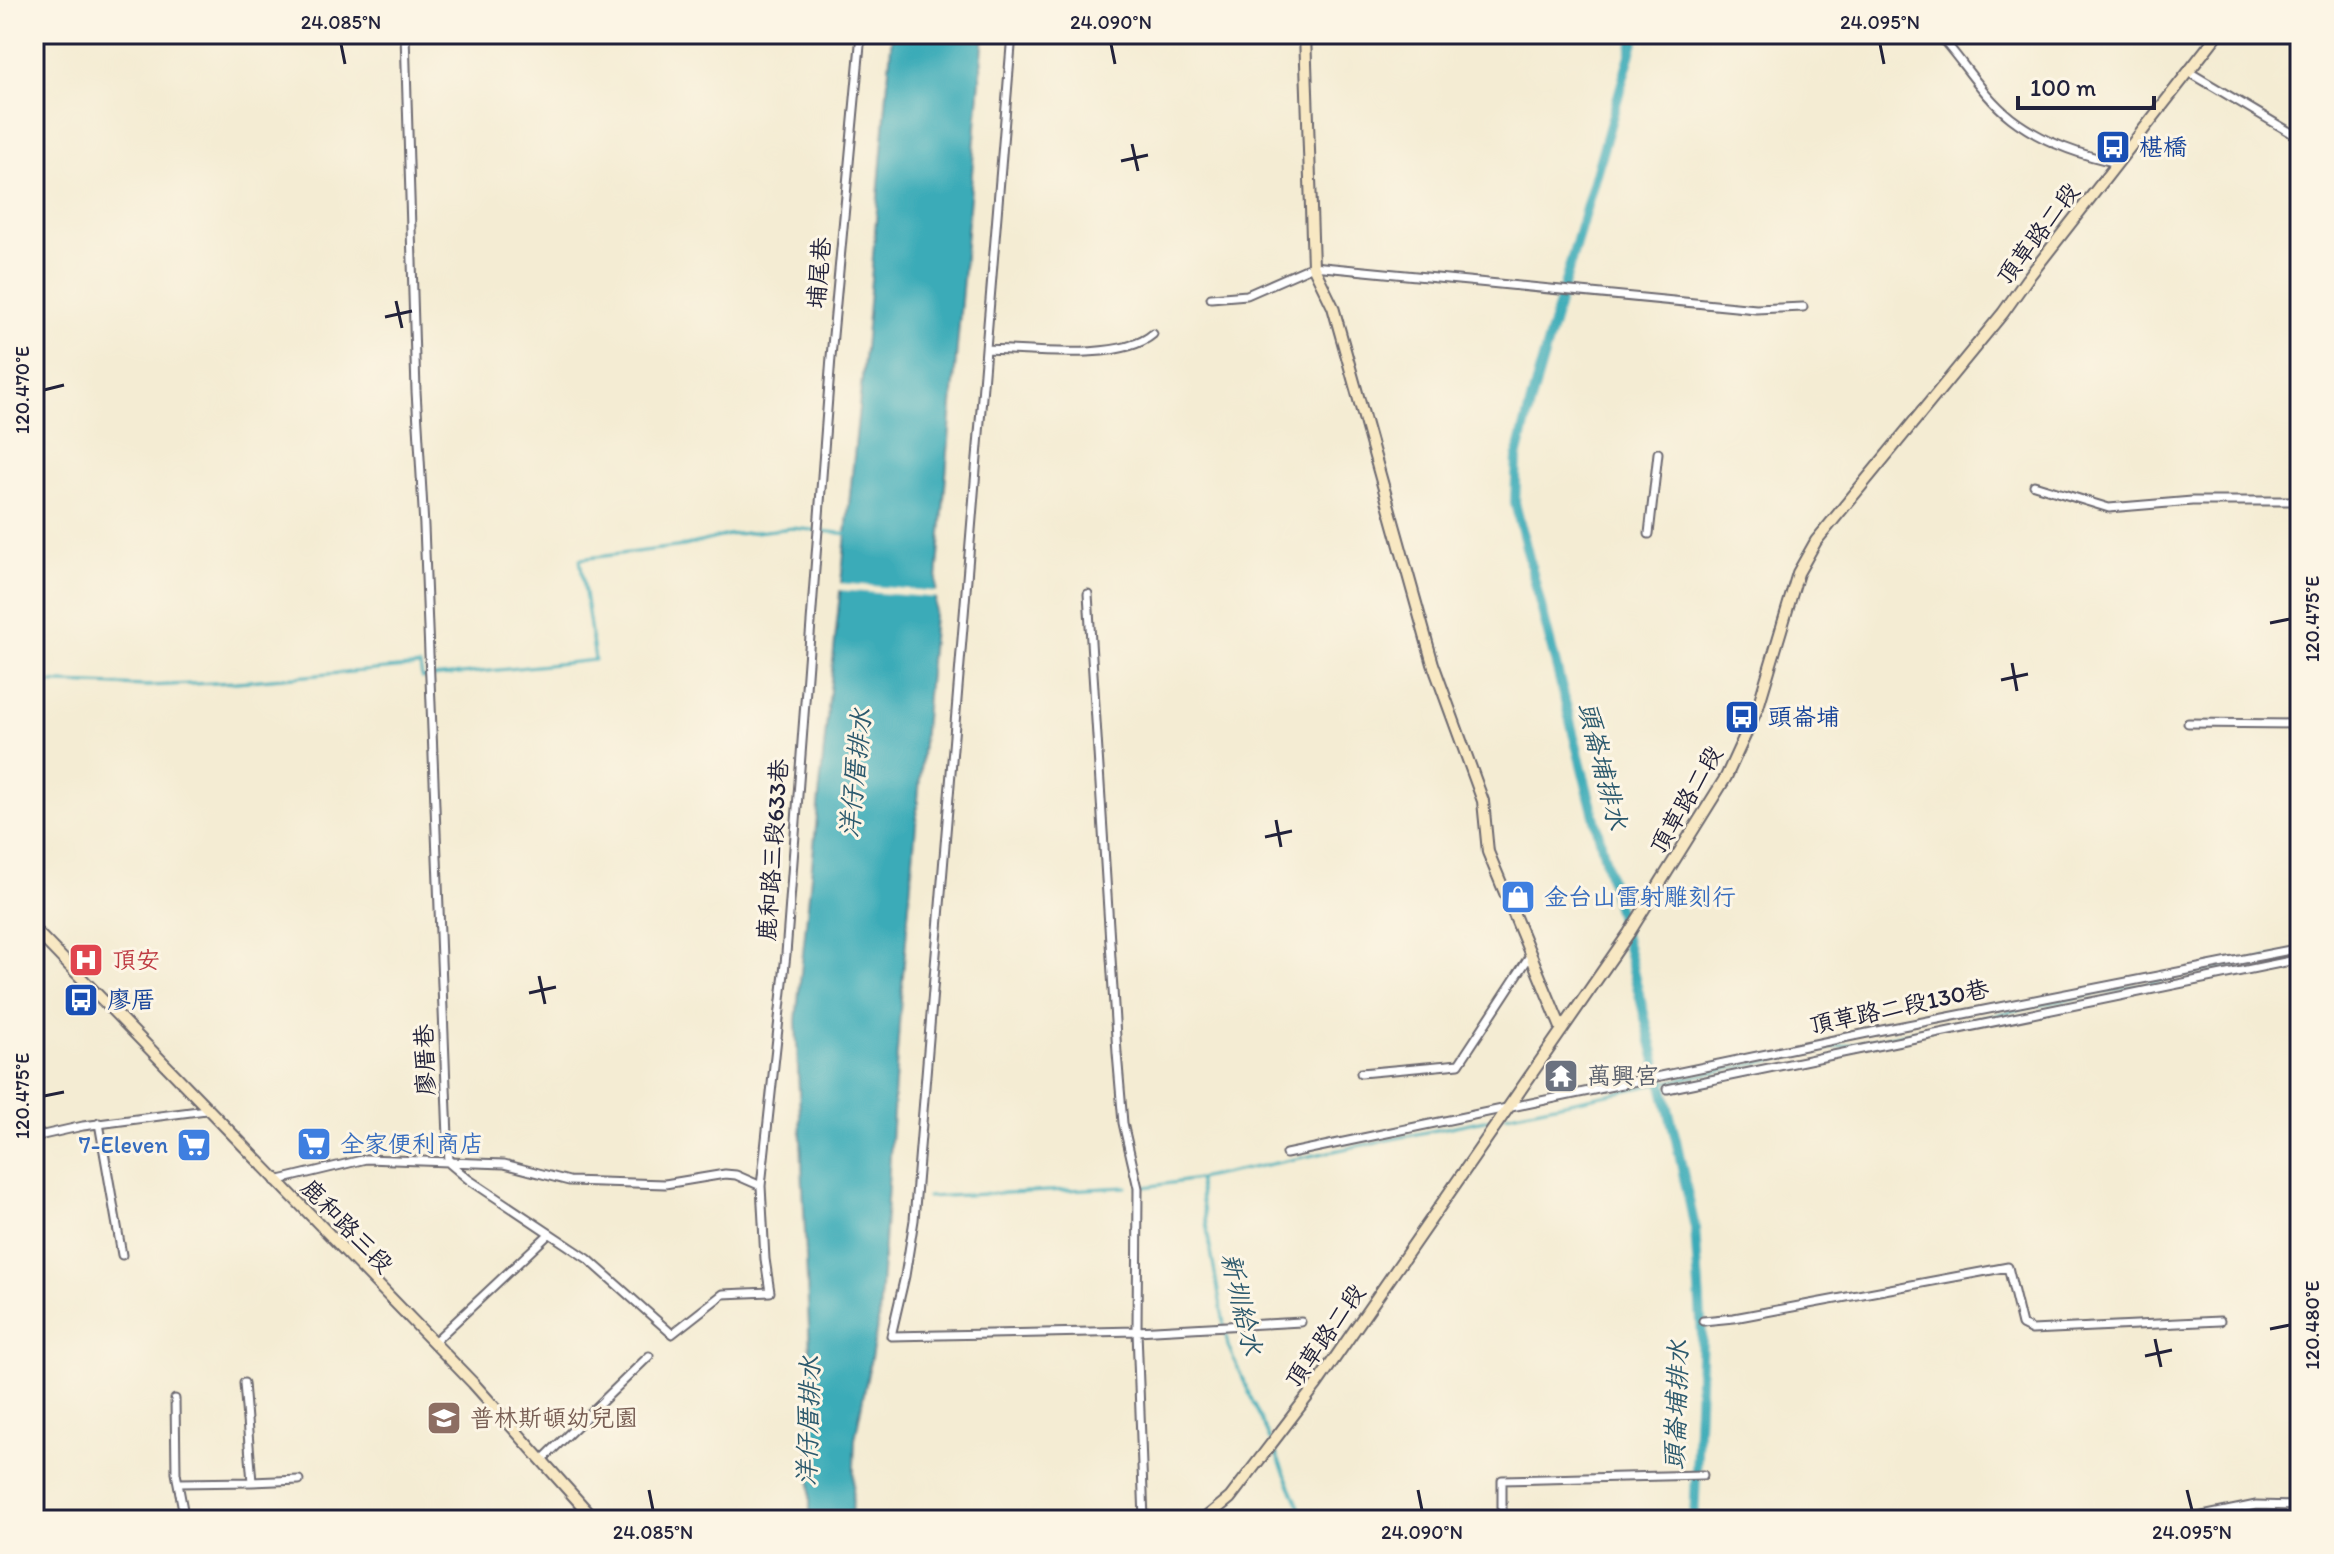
<svg xmlns="http://www.w3.org/2000/svg" width="2334" height="1554" viewBox="0 0 2334 1554" font-family="Itim,'LXGW WenKai TC',sans-serif">
	<style>
		.water { fill: #3babb8; stroke: #2e667a; stroke-width: 2 }
		.pier { fill: #f4ecd3 }
		.lines { fill: none; stroke-linecap: round; stroke-linejoin: round }
		.stream { stroke: #3babb8; stroke-width: 3 }
		.canal { stroke: #3babb8; stroke-width: 10 }
		.street-casing { stroke: #6c6970; stroke-width: 11 }
		.secondary-casing { stroke: #6c6970; stroke-width: 14 }
		.street { stroke: #fff; stroke-width: 7 }
		.secondary { stroke: #f8e8c3; stroke-width: 10 }
		.ticks { fill: none; stroke: #22223b; stroke-width: 3 }
		.labels { text-anchor: middle; stroke-width: 6; stroke-linejoin: round; paint-order: stroke }
		.transit-label { font-size: 24px; fill: #164399; stroke: #fcf5e5; text-anchor: start }
		.street-label { font-size: 24px; fill: #22223b; stroke: #fcf5e5 }
		.shop-label { font-size: 24px; fill: #366cbe; stroke: #fcf5e5; text-anchor: start }
		.health-label { font-size: 24px; fill: #be3a42; stroke: #fcf5e5; text-anchor: start }
		.worship-label { font-size: 24px; fill: #5b616d; stroke: #fcf5e5; text-anchor: start }
		.education-label { font-size: 24px; fill: #785e54; stroke: #fcf5e5; text-anchor: start }
		.water-label { font-size: 26px; font-style: italic; fill: #2c596d; stroke: #fcf5e5 }
		.neatline { fill: none; stroke: #22223b; stroke-width: 3 }
		.ticks-label { font-size: 20px; text-anchor: middle; fill: #22223b }
	</style>
	<rect width="100%" height="100%" fill="#fcf5e5"/>
	<filter id="ink" filterUnits="userSpaceOnUse"><feTurbulence type="fractalNoise" baseFrequency=".0125" numOctaves="2"/><feDisplacementMap in="SourceGraphic" scale="16" xChannelSelector="R" yChannelSelector="G"/><feConvolveMatrix kernelMatrix="1 2 1 2 8 2 1 2 1" color-interpolation-filters="sRGB"/></filter>
	<filter id="wash" filterUnits="userSpaceOnUse"><feTurbulence type="fractalNoise" baseFrequency=".006" numOctaves="4" result="noise"/><feDisplacementMap in="SourceGraphic" scale="32" xChannelSelector="R" yChannelSelector="G"/><feGaussianBlur stdDeviation="1.8" result="paint"/><feColorMatrix in="noise" values="0 0 0 0 0 0 0 0 0 0 0 0 0 0 0 0 0 1.4 0 .05"/><feComposite in="paint" operator="in"/></filter>
	<g filter="url(#wash)">
		<rect width="100%" height="100%" fill="#f4ecd3"/>
		<path class="water" d="M892,34H984L900,1010L879,1317L855,1439L852,1520H810V1351L796,1021L865,349Z"/>
		<path class="pier" d="M839,583L941,592L940,598L838,590Z"/>
		<g class="lines">
			<path class="stream" d="M34,682L147,686L237,682L420,666L422,678L595,660L580,559L684,546L728,535L793,528L850,534
				M1506,1115L2300,952
				M1198,1179L1228,1346L1270,1440
				M1138,1188L1198,1179L1499,1117
				M927,1197L1126,1187
				M1273,1447L1305,1520"/>
			<path class="canal" d="M1636,34L1533,394L1517,457L1515,503L1676,1140L1695,1228L1702,1335L1694,1520"/>
		</g>
	</g>
	<g filter="url(#ink)">
		<g class="lines">
			<g class="street-casing">
				<path id="street" d="M405,34L416,391L424,526L449,1163L468,1179L588,1259L672,1334L723,1294L770,1292L765,1259L761,1186L786,954L831,357L861,34
					M1012,34L914,1220L905,1276L891,1336L1137,1331L1301,1322
					M1721,34L1749,37
					M1938,34C1963,61 1982,95 2011,118C2042,142 2080,155 2118,163
					M2189,72L2300,138
					M1211,298L1247,295L1313,266L1756,309L1803,307
					M987,349C1029,350 1121,362 1153,334
					M2034,485L2109,508L2192,501H2300
					M1649,534L1658,453
					M1088,594L1117,1053L1123,1123L1138,1188L1137,1331L1144,1520
					M2188,723L2300,724
					M1361,1073L1459,1064L1531,954
					M1667,1089L2300,959
					M99,1123L122,1255
					M34,1137L83,1126L206,1110
					M1286,1154L1877,1031L2300,948
					M275,1181L366,1159L504,1164L569,1181L665,1184L725,1174L736,1175L761,1186
					M1703,1321L1734,1318L2008,1267L2022,1325L2032,1330L2220,1321
					M433,1343L549,1234
					M175,1399L176,1473L185,1520
					M543,1459L649,1356
					M252,1482L299,1480
					M178,1483L252,1482L244,1383
					M1502,1520V1480L1703,1475
					M2183,1520L2256,1505L2300,1506"/>
			</g>
			<g class="secondary-casing">
				<path id="secondary" d="M1305,34L1313,266L1333,307L1433,664L1483,801L1488,852L1562,1030
					M34,929L473,1383L595,1520
					M1203,1520L1230,1498L1317,1384L1629,933L1726,777L1758,707L1798,573L1816,541L2003,313L2027,279L2218,34"/>
			</g>
			<use href="#street" class="street"/>
			<use href="#secondary" class="secondary"/>
		</g>
	</g>
	<path class="ticks" d="M341,44L345,64M1111,44L1115,64M1880,44L1884,64M1132,144L1138,171M1121,161L1148,155M396,301L402,328M385,317L412,311M44,390L64,385M2270,623L2290,619M2012,663L2017,691M2001,680L2028,674M1276,820L1281,847M1265,837L1292,831M539,976L545,1004M529,993L556,987M44,1096L64,1092M2270,1329L2290,1325M2155,1339L2161,1367M2145,1356L2172,1350M649,1490L653,1510M1418,1490L1422,1510M2187,1490L2192,1510"/>
	<defs>
		<g id="bus-square" transform="scale(1.8)"><rect x="-9" y="-9" width="18" height="18" rx="4" fill="#1a4fb4" stroke="#fcf5e5"/><path d="M-5-6H5V4H4V6H2V4H-2V6H-4V4H-5ZM-3.5-4V0h7V-4ZM-3.5 1.2v1.5H-2V1.2ZM2 1.2v1.5H3.5V1.2Z" fill="#fff"/></g>
		<g id="shop-square" transform="scale(1.8)"><rect x="-9" y="-9" width="18" height="18" rx="4" fill="#3f7fe0" stroke="#fcf5e5"/><path d="M-5-2.5h2.3a2.7 3.5 0 0 1 5.4 0H5L5.5 6h-11ZM-1.5-2.5h3a1.5 2.3 0 0 0-3 0Z" fill="#fff"/></g>
		<g id="hospital-square" transform="scale(1.8)"><rect x="-9" y="-9" width="18" height="18" rx="4" fill="#e0444e" stroke="#fcf5e5"/><path d="M-5-5h3v3.5h4V-5h3V5h-3V1.5h-4V5h-3Z" fill="#fff"/></g>
		<g id="temple-square" transform="scale(1.8)"><rect x="-9" y="-9" width="18" height="18" rx="4" fill="#6b7280" stroke="#fcf5e5"/><path d="M0-6L5-2H3V0L6.5 2.5H4V6H1.5V3h-3V6H-4V2.5H-6.5L-3 0V-2H-5Z" fill="#fff"/></g>
		<g id="supermarket-square" transform="scale(1.8)"><rect x="-9" y="-9" width="18" height="18" rx="4" fill="#3f7fe0" stroke="#fcf5e5"/><path d="M-6-5.5h2.5l.6 2H6L4.5 2H-2.5L-4.4-4H-6ZM-1.5 3.2a1.3 1.3 0 1 0 .1 0ZM3 3.2a1.3 1.3 0 1 0 .1 0Z" fill="#fff"/></g>
		<g id="school-square" transform="scale(1.8)"><rect x="-9" y="-9" width="18" height="18" rx="4" fill="#8d6e63" stroke="#fcf5e5"/><path d="M0-5L7-2L0 1L-7-2ZM-4 1L0 2.5L4 1V4Q0 6-4 4Z" fill="#fff"/></g>
	</defs>
	<g fill-rule="evenodd">
		<use href="#bus-square" x="2113" y="147"/>
		<use href="#bus-square" x="1742" y="717"/>
		<use href="#shop-square" x="1518" y="897"/>
		<use href="#hospital-square" x="86" y="960"/>
		<use href="#bus-square" x="81" y="1000"/>
		<use href="#temple-square" x="1561" y="1076"/>
		<use href="#supermarket-square" x="314" y="1144"/>
		<use href="#supermarket-square" x="194" y="1145"/>
		<use href="#school-square" x="444" y="1418"/>
	</g>
	<g class="labels">
		<g class="transit-label">
			<text x="2139" y="155">椹橋</text>
			<text x="1768" y="725">頭崙埔</text>
			<text x="107" y="1008">廖厝</text>
		</g>
		<g class="street-label">
			<text transform="translate(2038 234) rotate(-53)" y="8">頂草路二段</text>
			<text transform="translate(819 273) rotate(-85)" y="8">埔尾巷</text>
			<text transform="translate(1686 800) rotate(-60)" y="8">頂草路二段</text>
			<text transform="translate(773 850) rotate(-86)" y="8">鹿和路三段633巷</text>
			<text transform="translate(1899 1007) rotate(-12)" y="8">頂草路二段130巷</text>
			<text transform="translate(425 1060) rotate(-92)" y="8">廖厝巷</text>
			<text transform="translate(347 1226) rotate(46)" y="8">鹿和路三段</text>
			<text transform="translate(1325 1336) rotate(-55)" y="8">頂草路二段</text>
		</g>
		<g class="shop-label">
			<text x="1544" y="905">金台山雷射雕刻行</text>
			<text x="340" y="1152">全家便利商店</text>
			<text x="168" y="1153" text-anchor="end">7-Eleven</text>
		</g>
		<g class="health-label">
			<text x="112" y="968">頂安</text>
		</g>
		<g class="worship-label">
			<text x="1587" y="1084">萬興宮</text>
		</g>
		<g class="education-label">
			<text x="470" y="1426">普林斯頓幼兒園</text>
		</g>
		<g class="water-label">
			<text transform="translate(1603 766) rotate(76)" y="9">頭崙埔排水</text>
			<text transform="translate(855 773) rotate(-84)" y="9">洋仔厝排水</text>
			<text transform="translate(1242 1304) rotate(77)" y="9">新圳給水</text>
			<text transform="translate(1676 1405) rotate(-88)" y="9">頭崙埔排水</text>
			<text transform="translate(808 1421) rotate(-88)" y="9">洋仔厝排水</text>
		</g>
	</g>
	<rect width="2334" height="1554" fill="none" stroke="#fcf5e5" stroke-width="88"/>
	<path d="M2018 96v12h136v-12" fill="none" stroke="#22223b" stroke-width="4"/>
	<text x="2030" y="96" font-size="24" fill="#22223b" stroke="#fcf5e5" stroke-width="6" paint-order="stroke">100 m</text>
	<rect x="44" y="44" width="2246" height="1466" class="neatline"/>
	<g class="ticks-label">
		<text x="341" y="29">24.085°N</text>
		<text x="1111" y="29">24.090°N</text>
		<text x="1880" y="29">24.095°N</text>
		<text transform="translate(22 390) rotate(-90)" y="7">120.470°E</text>
		<text transform="translate(2312 619) rotate(-90)" y="7">120.475°E</text>
		<text transform="translate(22 1096) rotate(-90)" y="7">120.475°E</text>
		<text transform="translate(2312 1325) rotate(-90)" y="7">120.480°E</text>
		<text x="653" y="1539">24.085°N</text>
		<text x="1422" y="1539">24.090°N</text>
		<text x="2192" y="1539">24.095°N</text>
	</g>
</svg>
